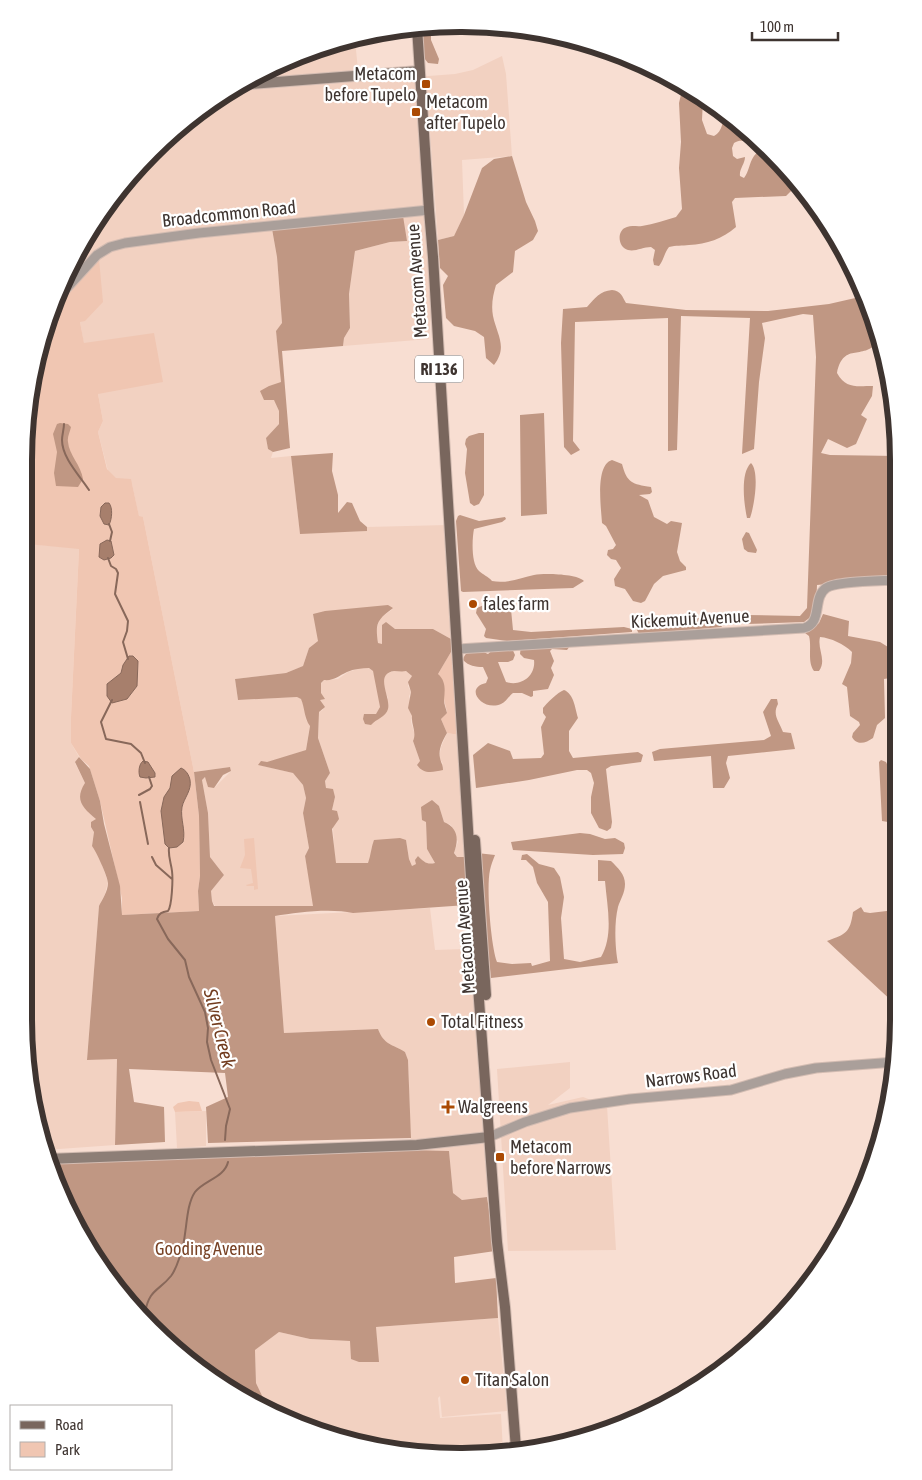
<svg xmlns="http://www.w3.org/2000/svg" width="922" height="1480" viewBox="0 0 922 1480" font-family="'Asap Condensed',sans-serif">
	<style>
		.built { fill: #f2d1c1 }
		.green { fill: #f0c6b2 }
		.forest { fill: #c09783 }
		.water { fill: #a77f6c; stroke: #88685a }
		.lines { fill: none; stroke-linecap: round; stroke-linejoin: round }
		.stream { stroke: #88685a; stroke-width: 2 }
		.tertiary-casing { stroke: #d3bcb2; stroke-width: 11 }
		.secondary-casing { stroke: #d3bcb2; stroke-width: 12 }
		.primary-casing { stroke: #d3bcb2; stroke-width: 12 }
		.tertiary { stroke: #aa9f9a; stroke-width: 9 }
		.secondary { stroke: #8d7e76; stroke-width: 10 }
		.primary { stroke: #79665d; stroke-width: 10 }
		.poi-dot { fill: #ab4a03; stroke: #fff; stroke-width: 2 }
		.labels { text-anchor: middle; stroke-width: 4.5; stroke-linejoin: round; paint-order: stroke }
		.shield { fill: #fff; stroke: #78716e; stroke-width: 1 }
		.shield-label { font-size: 16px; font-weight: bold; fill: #3e3430 }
		.poi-label { font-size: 18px; fill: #3e3430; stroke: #fff; text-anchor: start }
		.street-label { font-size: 18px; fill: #3e3430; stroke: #fff }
		.park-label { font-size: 18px; fill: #784225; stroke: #fff }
		.water-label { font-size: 19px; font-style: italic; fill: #723c1f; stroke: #fff }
		.rim { fill: none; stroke: #3e3430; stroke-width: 6 }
	</style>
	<rect width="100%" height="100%" fill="#f8ded2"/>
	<path class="built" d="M358,38L356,50L358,70L331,75L248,80L321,47Z
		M502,56L506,74L512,156L462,160L464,215L454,236L438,240L430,131L418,133L432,302L429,339L343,346L344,338L350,328L349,294L355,251L390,242L407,241L272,230L277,257L282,324L276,331L282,383L269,386L279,411V424L266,438L268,449L273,452L271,458L291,456L300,533L366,531L367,527L447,525L456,638L451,639L433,629H395L382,625V645L378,643L376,631L380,618L393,609L318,641L309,648L303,666L286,673L235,679L238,700L297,697L301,698L305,709L306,720L310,725L306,750L259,765L293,773L303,785L306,798L303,813L309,848L305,856L314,906H215L212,901L211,891L224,875L210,857L208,813L202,780L205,777L214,788L231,771L230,767L194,772L143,517H139L132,484L113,477L108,471L98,432L103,421L98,394L154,334L84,344L80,322L93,255L69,278L68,275L114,195L173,132L231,91L455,74L473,70Z
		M27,544L79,548L71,717V743L79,757L75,763L85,783L96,819L92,845L98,853L108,882L105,894L99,906L87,1060L117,1058L115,1145L45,1150L24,1019Z
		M361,668H369L373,671L377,685L380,707L371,725L388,698L384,688L383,679L386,674L393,671H406L412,676L408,686L411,692L409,696L412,716L411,722L415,735L413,741L420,761L443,764L440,759V753L441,747L447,733L459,735L465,857H457L454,852L458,842L451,825L444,822L439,806L426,822L427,849L435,863L429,864L423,861L418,856L416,864L412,866L409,859L406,840L372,845L371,855L368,863H335L332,810L335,797L326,788L325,781L330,773L318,738L319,712L323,710L319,699L321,693V683L324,680L338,679L348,672Z
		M430,908L435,950L464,949L462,991L468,992L476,999L488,1188L487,1197L462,1200L453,1193L449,1151L411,1150L408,1060L405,1052L389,1044L382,1039L378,1029L284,1033L275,916Z
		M570,1062V1088L548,1105L583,1097L607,1106L616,1250L508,1251L497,1069Z
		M206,1111V1146L177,1148L175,1112Z
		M498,1318L507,1411L442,1417L440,1396L438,1398L440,1418L501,1414L503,1451L461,1456L320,1433L266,1404L256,1383L255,1350L279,1332L310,1339L350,1341L378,1361L376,1327Z"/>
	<path class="green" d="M99,259L103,302L85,321L80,322L84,343L154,333L163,382L98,394L103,421L98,432L107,469L116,478L131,479L139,516L143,517L194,772L199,816L200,876L198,891L199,911L122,915V898L100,801L89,766L81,759L71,743V717L79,549L27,544V404L57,293L68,275L69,278L77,282Z
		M451,652L459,735L447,733L441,719L447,712L438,674Z
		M254,838L258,889L254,890V886H247L246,885L253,883L251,869L240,868L245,855L244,839Z
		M189,1101L199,1102L202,1111L175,1112L173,1107L178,1103Z"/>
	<path class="forest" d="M419,27H431V40L439,59L438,64L428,63C419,54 420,39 419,27Z
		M683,86L703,99L702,120L707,134L714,136C723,131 723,121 724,112L756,141C748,143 741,138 734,143L732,148L733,156L737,159L745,157C745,164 739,169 740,176L744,178C749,172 749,163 754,156C757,152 760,151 761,146L778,162L780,176L785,175L788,171L798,184L786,196L735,198L732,202L736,227C722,239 707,244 689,245C682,246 676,245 669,247C664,253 664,260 659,266L654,265L653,260L655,250L651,247C643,247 635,252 628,250C618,248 616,230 627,227C632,225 637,227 642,226C654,224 665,220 676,217L682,209L679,168L681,142L679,103Z
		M512,156L526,202L535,221L538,231L533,240L515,251L513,272L496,285C493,295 491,305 493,316C497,335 508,347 494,365L486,358L484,337L475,331L454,326L446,318L443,285L448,276L440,268L438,240L454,236L464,215L482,168L494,159Z
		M403,216L407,241L390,242L355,251L349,294L350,328L344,338L343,346L282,351L290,448L273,452L268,449L266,438L279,424V411L274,400H264L260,391L269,386L281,382L276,331L282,323L277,257L272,229Z
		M612,290C621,291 622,296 626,303L686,310L768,311L829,304L864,296L880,339C864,363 844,340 837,373C846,389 856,386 873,386L872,396L861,415L867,419L856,444L847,448L828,439L821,453L830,455L897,456V577L817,585L816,606L812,616L804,622L746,624V615L800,616L807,608L816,357L813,315L803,314L762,323L765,338L759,382L754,449L742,454L750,318L681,316L677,450L668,451V318L575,322L573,441L580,450L571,455L564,447L561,343L563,309L587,307C595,298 600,291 612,290Z
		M544,413L547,514L521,516L520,415Z
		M60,423L68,424L71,427C70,432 67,437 68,442C69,455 81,465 83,479L78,487L56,486L54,473L57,452L53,434L57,424Z
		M479,433H484V495L479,504L474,506L470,503L465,473L467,449L465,444L466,439L469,436Z
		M333,453L332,471L338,495V513L347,502L352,503L360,521L367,527V531L300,534L291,456Z
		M612,460L622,464C627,483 632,484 651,487L652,492L650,494L639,495L648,500L654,517L667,524L671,521L682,523L677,552L680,561L686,567V570L663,576L654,584L645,601L641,603L633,601L625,589L615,586L614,579L621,568L616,560L611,559L607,555L608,550L613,549L616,545L606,526L602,523C601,507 595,465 612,460Z
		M751,463C760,472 754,507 750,518H747C744,504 740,473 751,463Z
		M460,515L479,521L505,517L506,519L502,522L474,529C472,539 471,564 479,571C483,575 488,576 492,581C506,584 521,578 534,575C545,573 577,574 584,581L573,588L463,592L461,591L456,521L458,516Z
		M746,532L749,533L757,550L756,553L748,552L744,549L742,539Z
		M510,599L513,630L531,632L624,627L632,629V632L507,641L486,638L484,636L486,629L476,613L477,608L486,604L489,610L497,611V601L499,600L504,606L509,607Z
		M388,605L393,608C377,620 375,623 378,643L382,644V625L386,622L395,629H433L451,639V652L438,674C446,681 445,690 444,700C444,704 446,709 447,713L441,719L447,733C443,740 438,749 440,758C441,763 443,765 443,770C433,772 424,775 417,765L420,761L413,741C417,732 411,725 412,716L408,708L411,692L408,682L412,676L406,671C402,672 398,671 394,671C374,674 391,697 388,709C386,717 376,719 371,725L365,724L363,719L364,714H376L380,707L373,671L369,668C362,668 354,669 347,672C338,676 334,681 324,680L321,683V693L325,699L320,700L325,707L319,712L318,738L330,773L325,781L326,788L333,789L335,797L332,810L337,811L339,819L332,829L336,863H368C371,855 371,847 374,840L400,838L406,840L409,859L412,866L416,864L415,860L418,856C424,862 427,865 435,863L427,849L426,822L422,820L421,807L432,800L439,806L444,822C458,828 459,839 454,853L457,857H465L467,905L353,913C331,908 297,912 275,916L284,1033L378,1029C384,1045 392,1044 405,1052L408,1060L411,1138L208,1143L206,1107L228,1097L225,1073L129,1069L134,1102L164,1107L165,1142L115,1145L117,1059L87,1060L99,906C102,900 108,891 108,883C108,877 96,851 92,846L94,832L91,827V822L96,819C83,808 74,800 85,783L75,762L79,757L90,769L100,801L104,824L120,886L122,915L199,911L198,891L200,876L199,816L194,772L230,767L231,771L223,775L214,788L208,787L205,777L202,780L208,813L210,857L224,875L211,891L212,901L214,906H313L305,856L309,848L303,813L306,798L303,785L293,773L258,765L261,761L267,762L306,750L310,726C304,718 305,708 301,699L297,697L238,700L235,679L286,673L303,666L309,648L318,641L313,614L325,611Z
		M823,614L849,621L848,636L880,642L896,652V677L884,679L885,718L877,725L873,738C866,743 857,746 852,737L853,733L860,725L859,722L850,716L847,687L842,684L851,663L852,652C844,644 831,638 820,637C817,649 827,660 819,671H814C807,662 812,647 809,636L805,633L819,623Z
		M696,618H717L722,627L639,634L637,630L638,625C646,618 656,622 666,621C676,621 686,619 696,618Z
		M510,644L515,655L513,660L508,662H498L506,682C521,687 536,676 534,660L524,658L520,654L521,645L570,646L567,650L552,649L550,651L554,661L551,668L554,675L548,689L533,691V696L531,697L522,693H513C509,696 506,702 501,704C483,712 463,688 486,683L488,678L483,667C475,667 469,666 463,660C465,652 469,652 476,649L488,654L495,648Z
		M564,690C574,694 575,708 578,718L569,731V751L573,758L638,752L643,755L641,762L611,766L606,769L612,822L611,828L607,831L599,828L591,813V797L594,783L591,773L587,770H577L529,780L476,788L473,755L488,743L510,751L513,759L541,758L544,754L541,727L546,717L543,713V708C546,704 558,692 564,690Z
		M771,699H777L778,704C772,715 779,721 783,732L791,733L795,749L728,756L726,763L730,778L724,788H713L711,756L654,761L652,752L660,749L764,740L771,736L763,712Z
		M881,760L886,762L892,774L894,823L882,821L879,762Z
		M580,833L590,834L605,839L615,838L624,843L625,848L623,854L593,855L513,850L511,842Z
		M477,853L495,855C493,860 491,865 490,870C486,887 491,946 497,962L512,964L531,963L532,966L550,961L548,902L537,883L533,867L526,860H521L522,855L527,854L539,864L554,868L560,877L564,897L561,918L564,959L580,962L601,957C614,935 607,906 605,881H598V860L611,861C618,868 625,874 625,884C625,893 620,900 618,907C614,923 615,948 618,963L491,978Z
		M861,907L864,912L870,913L895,910V1004L827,941C846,934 850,933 853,912Z
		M411,1150L449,1151L453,1193L462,1200L487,1197L495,1251L454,1257L455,1283L496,1278L498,1318L376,1327L379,1362H359L351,1359L350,1341L310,1339L279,1332L255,1350L256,1383L266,1404L195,1366L98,1262L49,1164Z"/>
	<path class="water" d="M105,503H109C113,508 112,519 109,525L104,524L100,516L101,507Z
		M107,540L111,541L114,555L111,558L104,560L99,557L100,544Z
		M129,656H133L138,661L137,686L127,699L112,703L107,696V684L121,673L123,665Z
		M143,761L148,762L155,773V777L146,778L140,777C138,772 139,764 143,761Z
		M181,768C186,770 189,775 190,780C192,790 184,798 182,807C180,819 186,830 183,842L177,847L169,848L165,844L161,811L164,797L170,788L172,776Z"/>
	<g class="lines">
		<path class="stream" d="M64,424C64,429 62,435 62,440C62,458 80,476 89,490
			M109,524L112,532L110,541
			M108,558L111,566L116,569L118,573L115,594L128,621L127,631L123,642L128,659
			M112,700L101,722L106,739L131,744L141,753L145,763
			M139,795L150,789L152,786L149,777
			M140,802L148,844
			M169,848C168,856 171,863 172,871C173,879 172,906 168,911C162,912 159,913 157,919L168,939L185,960L189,977L205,1012L208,1028L207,1042L211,1060L230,1109L226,1126L225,1140
			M152,857L156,865L172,879
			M145,1313C149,1289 159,1291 171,1276C174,1272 177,1265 179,1259C188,1240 184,1208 195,1192C203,1181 225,1177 228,1162"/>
		<g class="tertiary-casing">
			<path id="tertiary" d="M55,301L97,255L110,247L125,243L199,233L429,210
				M458,649L804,628C823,623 812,598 826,588C836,581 882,581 897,580
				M489,1137L525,1122L570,1108L630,1099L731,1090L785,1074L816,1068L895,1062"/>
		</g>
		<g class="secondary-casing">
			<path id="secondary" d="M238,85L419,71
				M47,1159L417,1145L489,1137"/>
		</g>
		<g class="primary-casing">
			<path id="primary" d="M417,27L429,210L433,257L476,960L497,1242L505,1307L516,1449
				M475,840L486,995"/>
		</g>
		<use href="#tertiary" class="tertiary"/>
		<use href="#secondary" class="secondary"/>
		<use href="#primary" class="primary"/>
	</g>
	<g class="poi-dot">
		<rect x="421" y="79" width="10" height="10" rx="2.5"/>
		<rect x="411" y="107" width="10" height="10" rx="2.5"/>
		<circle cx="473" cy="604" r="5"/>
		<circle cx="431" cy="1022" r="5"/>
		<path d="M445.5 1099.5h5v5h5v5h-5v5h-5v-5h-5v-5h5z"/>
		<rect x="495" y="1152" width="10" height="10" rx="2.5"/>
		<circle cx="465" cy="1380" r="5"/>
	</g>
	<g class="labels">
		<rect class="shield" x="415" y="355.5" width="48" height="27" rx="4"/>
		<g class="shield-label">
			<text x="439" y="375">RI 136</text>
		</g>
		<g class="poi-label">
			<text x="416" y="80" text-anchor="end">Metacom<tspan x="416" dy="21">before Tupelo</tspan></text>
			<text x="426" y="108">Metacom<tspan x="426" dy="21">after Tupelo</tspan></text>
			<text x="483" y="610">fales farm</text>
			<text x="441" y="1028">Total Fitness</text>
			<text x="458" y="1113">Walgreens</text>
			<text x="510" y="1153">Metacom<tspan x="510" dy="21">before Narrows</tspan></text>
			<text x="475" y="1386">Titan Salon</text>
		</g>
		<g class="street-label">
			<text transform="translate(229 214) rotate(-6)" y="6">Broadcommon Road</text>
			<text transform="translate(417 281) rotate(-94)" y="6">Metacom Avenue</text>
			<text transform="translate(690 619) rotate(-3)" y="6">Kickemuit Avenue</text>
			<text transform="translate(465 937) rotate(-94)" y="6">Metacom Avenue</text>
			<text transform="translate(691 1076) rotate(-7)" y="6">Narrows Road</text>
		</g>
		<g class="park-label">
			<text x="209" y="1255">Gooding Avenue</text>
		</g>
		<g class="water-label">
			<text transform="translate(220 1028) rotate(76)" y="7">Silver Creek</text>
		</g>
	</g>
	<path d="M0 0H922V1480H0ZM460 32H462A428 428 0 0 1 890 460V1020A428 428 0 0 1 462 1448H460A428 428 0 0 1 32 1020V460A428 428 0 0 1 460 32Z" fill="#fff" fill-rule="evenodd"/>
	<path class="rim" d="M460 32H462A428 428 0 0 1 890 460V1020A428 428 0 0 1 462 1448H460A428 428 0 0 1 32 1020V460A428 428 0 0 1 460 32Z"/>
	<rect x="10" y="1405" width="162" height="65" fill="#ffffff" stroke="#b2aeac"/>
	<rect x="20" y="1421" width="25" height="8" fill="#79665d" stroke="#b2aeac"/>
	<text x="55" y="1430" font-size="15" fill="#3e3430">Road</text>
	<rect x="20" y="1442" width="25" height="15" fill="#f0c6b2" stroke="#b2aeac"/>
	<text x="55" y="1455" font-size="15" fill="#3e3430">Park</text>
	<path d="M752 32v8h86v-8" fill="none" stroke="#3e3430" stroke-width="2.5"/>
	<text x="760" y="32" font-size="15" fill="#3e3430" stroke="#ffffff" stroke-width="4" paint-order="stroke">100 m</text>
</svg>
